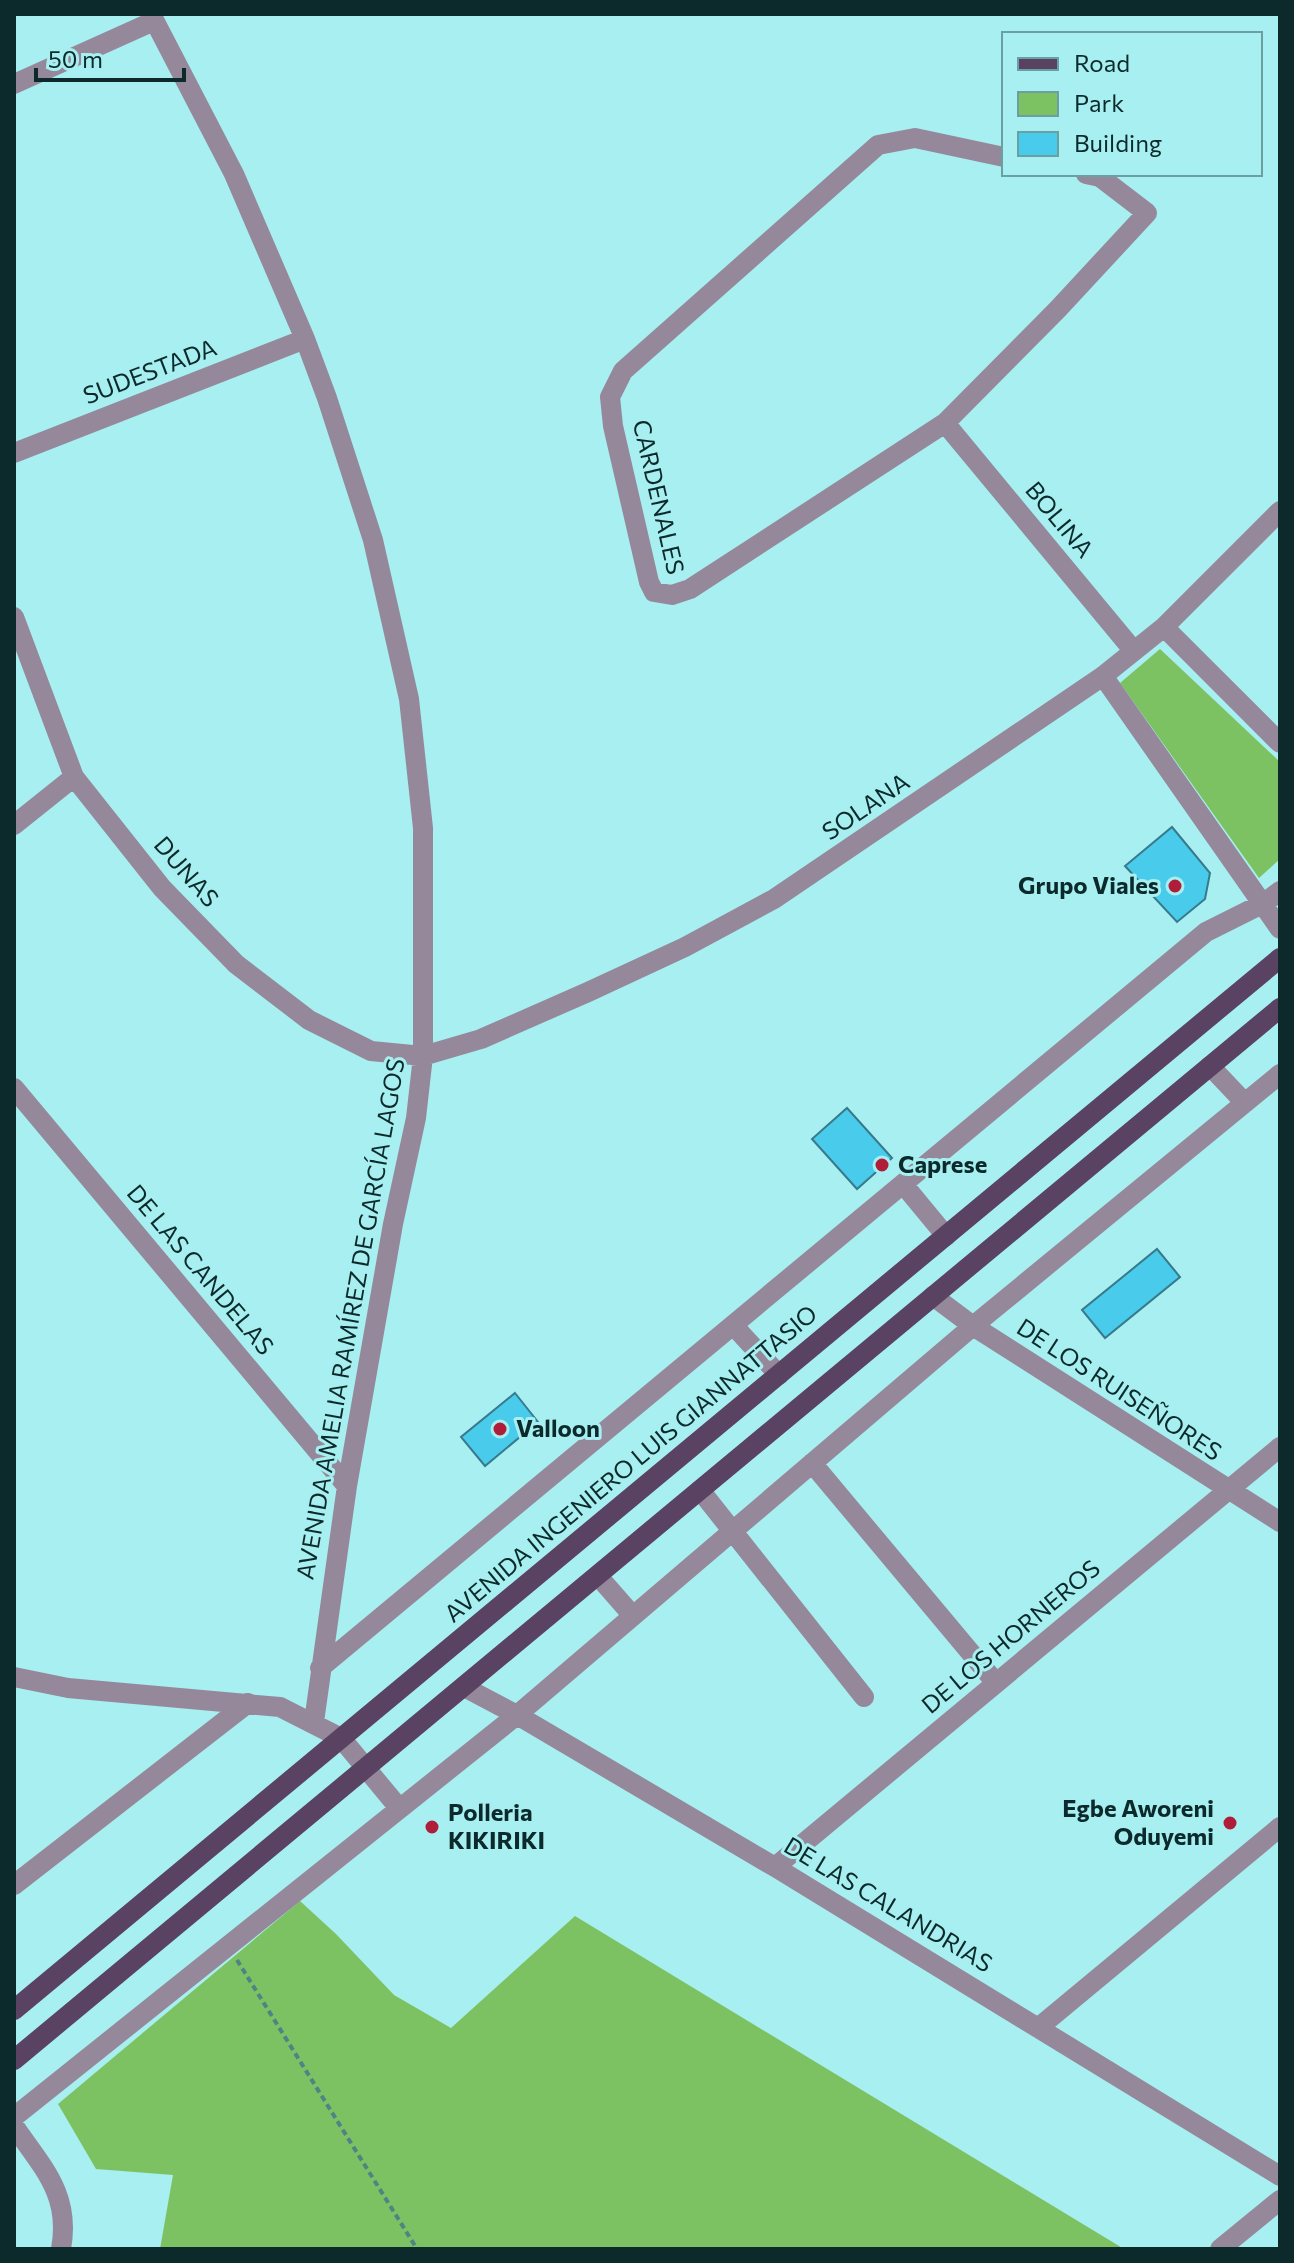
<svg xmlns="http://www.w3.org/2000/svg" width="1294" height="2263" viewBox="0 0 1294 2263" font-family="Commissioner,sans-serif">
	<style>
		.green { fill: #7dc262 }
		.building { fill: #49cbeb; stroke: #387a8b; stroke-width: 2 }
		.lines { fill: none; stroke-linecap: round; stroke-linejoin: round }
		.path { stroke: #528384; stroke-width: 4; stroke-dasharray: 6 4; stroke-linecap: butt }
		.minor { stroke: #96889b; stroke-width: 20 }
		.major { stroke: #5a4262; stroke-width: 20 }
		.poi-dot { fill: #b01d39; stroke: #a7eff0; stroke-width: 3 }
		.labels { text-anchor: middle; stroke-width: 6; stroke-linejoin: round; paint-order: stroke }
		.street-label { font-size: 24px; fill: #0c2a2b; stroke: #a7eff0 }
		.poi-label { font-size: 24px; font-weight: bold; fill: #0c2a2b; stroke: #a7eff0; text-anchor: start }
	</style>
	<rect width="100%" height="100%" fill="#a7eff0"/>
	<path class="green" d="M1160,649L1280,762V859L1259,878L1120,683Z
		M300,1901L336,1934L394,1995L451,2028L575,1916L1124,2249H160L173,2175L96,2169L58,2104Z"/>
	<path class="building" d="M1172,827L1210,873L1205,899L1177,922L1125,866Z
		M847,1108L892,1158L857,1189L812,1139Z
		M1157,1249L1180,1277L1105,1338L1082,1310Z
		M515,1393L538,1422L485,1466L461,1437Z"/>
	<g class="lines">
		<path class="path" d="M237,1960L417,2249"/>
		<path class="minor" d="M151,14L234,174L305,339L327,398L373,540L409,699L423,828V1056L416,1118L393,1224L347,1486L314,1722
			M14,84L154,21
			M1004,157L915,138L878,145L623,371L610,397L613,426L649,582L654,592L672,595L690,589L945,423L1058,309L1147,213L1100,177L1086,174
			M945,423L1133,650
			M14,453L305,339
			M14,617L74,777L162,888L236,964L309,1020L371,1051L423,1056L481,1039L588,992L685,947L774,899L1103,676L1164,627L1280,511
			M1164,627L1280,743
			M1103,676L1280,929
			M14,825L74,777
			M1210,1066L1245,1103
			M14,1088L347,1486
			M903,1184L946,1236
			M933,1296L973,1326L1280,1522
			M733,1325L779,1375
			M812,1463L996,1683
			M700,1490L864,1697
			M598,1576L633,1616
			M320,1668L1206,932L1264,903L1280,891
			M14,1677L68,1688L280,1707L341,1738L399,1808
			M464,1687L517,1715L775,1867L1280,2176
			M775,1867L1280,1447
			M14,1885L248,1703
			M1038,2028L1280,1827
			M14,2117L517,1715L973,1326L1280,1074
			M14,2126C43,2168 71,2195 61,2249
			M1220,2249L1280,2200"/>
		<path class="major" d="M14,2010L1280,958
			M14,2060L1280,1008"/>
	</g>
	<g class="poi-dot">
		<circle cx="1175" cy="886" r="8"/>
		<circle cx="882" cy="1165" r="8"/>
		<circle cx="500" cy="1429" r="8"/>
		<circle cx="1230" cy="1823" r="8"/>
		<circle cx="432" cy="1827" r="8"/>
	</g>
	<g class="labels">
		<g class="street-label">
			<text transform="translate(150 372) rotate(-21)" y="8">SUDESTADA</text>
			<text transform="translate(658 497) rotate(77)" y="8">CARDENALES</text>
			<text transform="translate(1059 520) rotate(50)" y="8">BOLINA</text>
			<text transform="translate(866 807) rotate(-34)" y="8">SOLANA</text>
			<text transform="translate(186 872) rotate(49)" y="8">DUNAS</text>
			<text transform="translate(200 1270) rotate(50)" y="8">DE LAS CANDELAS</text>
			<text transform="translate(351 1319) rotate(-80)" y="8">AVENIDA AMELIA RAMÍREZ DE GARCÍA LAGOS</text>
			<text transform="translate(1119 1390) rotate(33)" y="8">DE LOS RUISEÑORES</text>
			<text transform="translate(631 1464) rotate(-40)" y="8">AVENIDA INGENIERO LUIS GIANNATTASIO</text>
			<text transform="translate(1011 1637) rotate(-40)" y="8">DE LOS HORNEROS</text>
			<text transform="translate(888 1905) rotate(31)" y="8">DE LAS CALANDRIAS</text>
		</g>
		<g class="poi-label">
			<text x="1159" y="894" text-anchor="end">Grupo Viales</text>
			<text x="898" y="1173">Caprese</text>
			<text x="516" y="1437">Valloon</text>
			<text x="1214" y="1817" text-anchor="end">Egbe Aworeni<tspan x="1214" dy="28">Oduyemi</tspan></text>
			<text x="448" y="1821">Polleria<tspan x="448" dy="28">KIKIRIKI</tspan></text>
		</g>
	</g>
	<rect width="1294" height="2263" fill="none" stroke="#0c2a2b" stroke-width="32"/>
	<rect x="1002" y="32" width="260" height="144" fill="#a7eff0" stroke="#69a0a1" stroke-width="2"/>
	<rect x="1018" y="58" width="40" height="12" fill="#5a4262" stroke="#69a0a1" stroke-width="2"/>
	<text x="1074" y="72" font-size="24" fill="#0c2a2b">Road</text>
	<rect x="1018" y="92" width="40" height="24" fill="#7dc262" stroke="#69a0a1" stroke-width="2"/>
	<text x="1074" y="112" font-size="24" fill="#0c2a2b">Park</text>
	<rect x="1018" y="132" width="40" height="24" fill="#49cbeb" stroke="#69a0a1" stroke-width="2"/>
	<text x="1074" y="152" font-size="24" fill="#0c2a2b">Building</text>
	<path d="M36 68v12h148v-12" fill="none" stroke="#0c2a2b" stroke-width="4"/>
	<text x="48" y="68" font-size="24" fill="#0c2a2b" stroke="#a7eff0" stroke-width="6" paint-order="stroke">50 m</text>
</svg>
